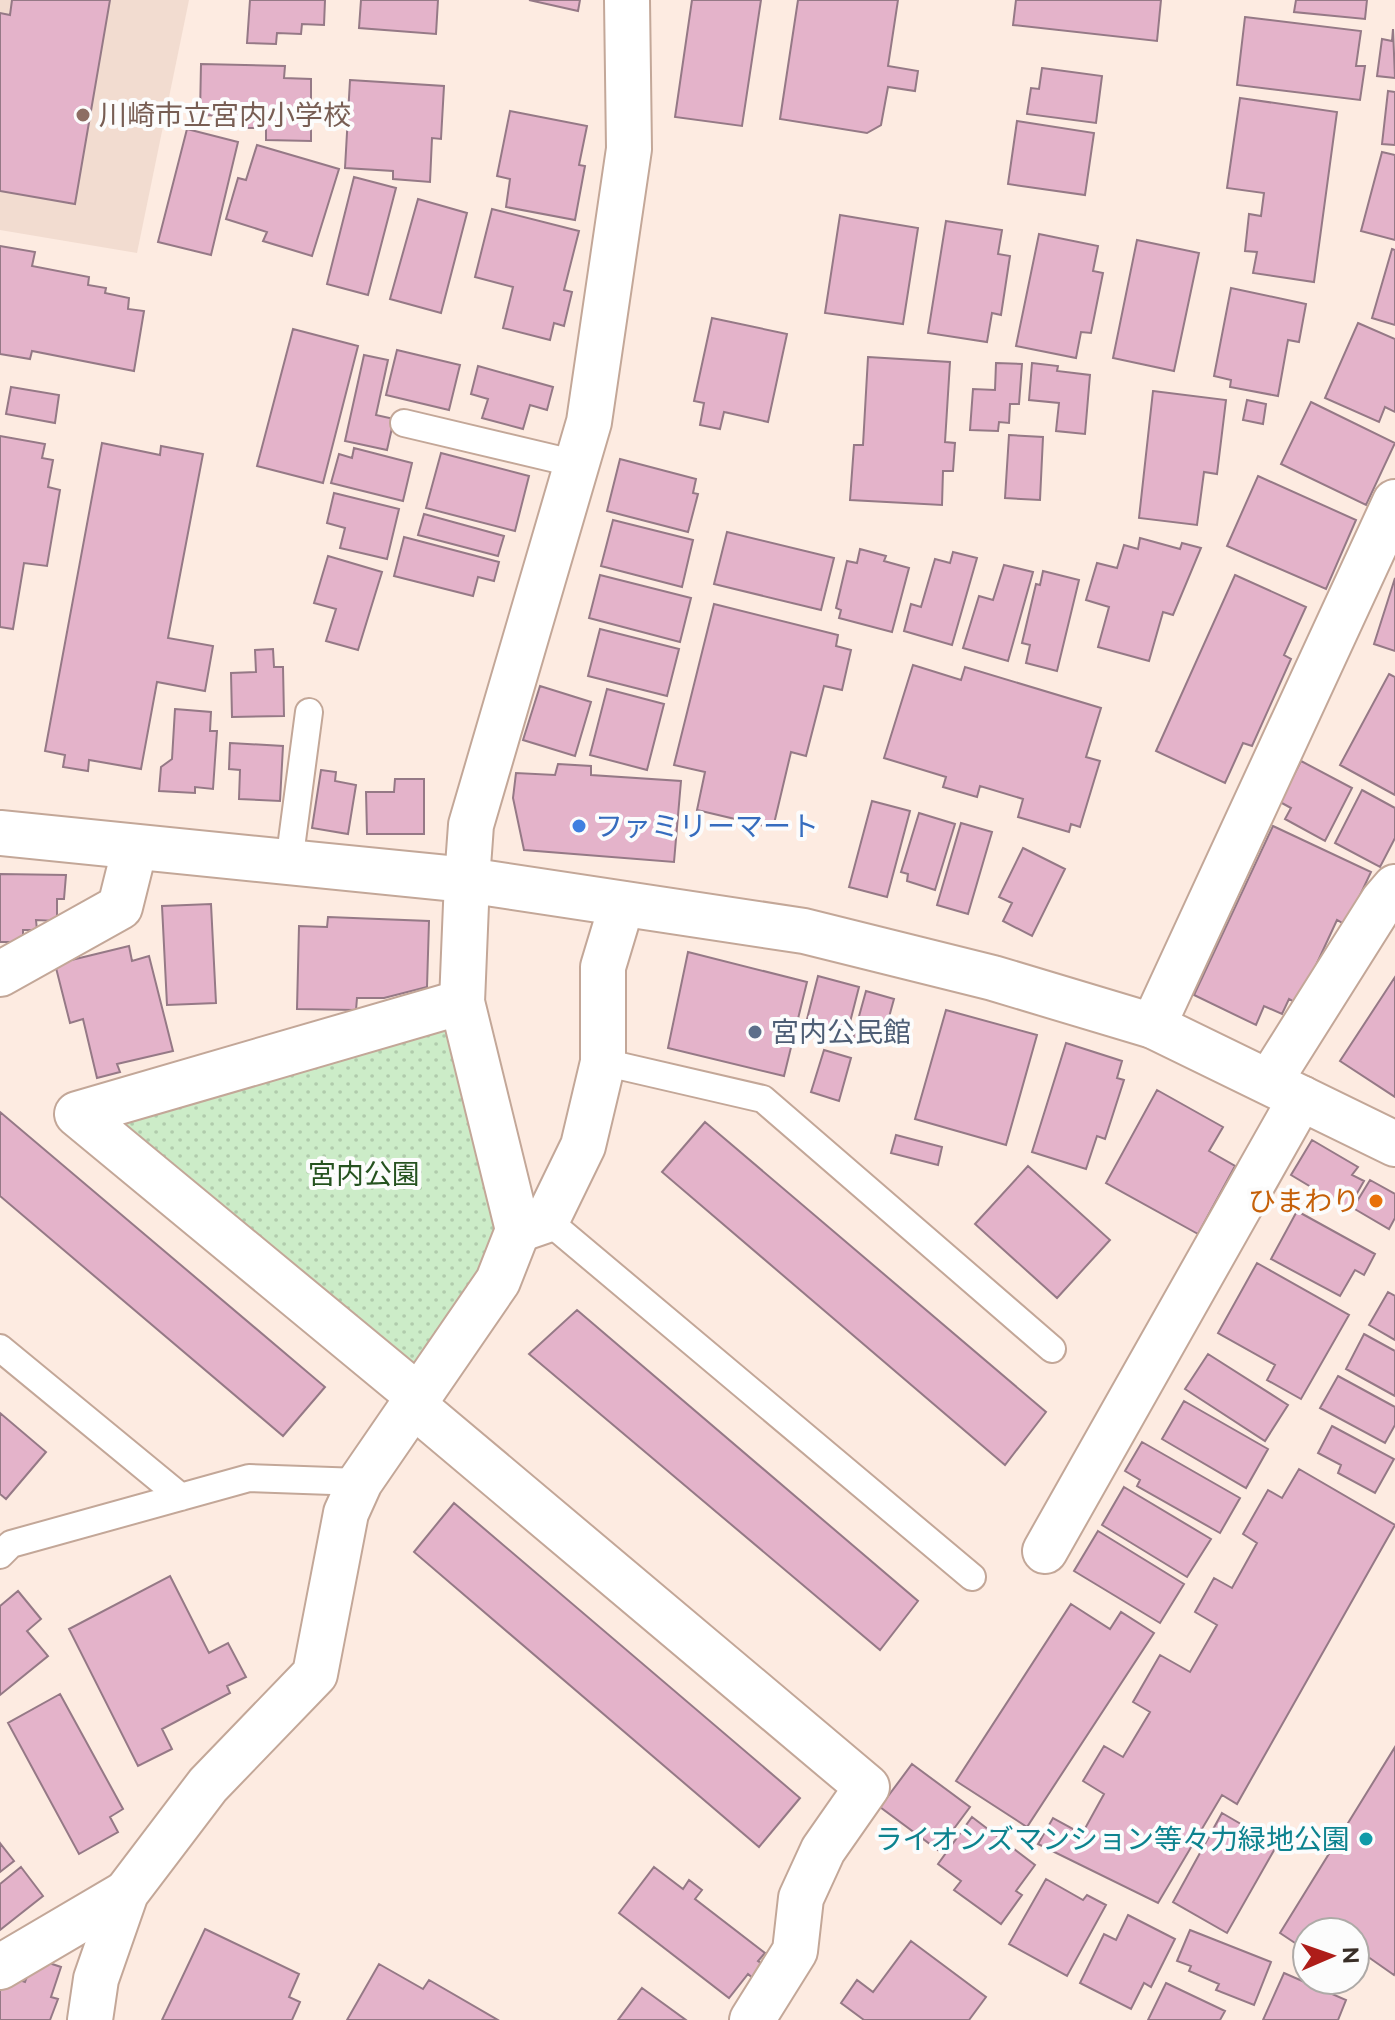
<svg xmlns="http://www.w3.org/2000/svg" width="1395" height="2020" viewBox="0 0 1395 2020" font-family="Raleway,'Noto Sans JP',sans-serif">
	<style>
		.education { fill: #f2dcd0 }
		.park { fill: url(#park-dots) }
		.building { fill: #e4b3ca; stroke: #957986; stroke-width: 2 }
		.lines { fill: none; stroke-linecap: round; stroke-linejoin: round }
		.service-casing { stroke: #c3a798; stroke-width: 30 }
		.minor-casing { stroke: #c3a798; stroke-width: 48 }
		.tertiary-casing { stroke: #c3a798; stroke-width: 48 }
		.service { stroke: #fff; stroke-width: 26 }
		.minor { stroke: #fff; stroke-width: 44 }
		.tertiary { stroke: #fff; stroke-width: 44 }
		.education-dot { fill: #8d6e63; stroke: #fcfcfc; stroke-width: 3 }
		.shop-dot { fill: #3f7fe0; stroke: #fcfcfc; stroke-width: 3 }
		.service-dot { fill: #5c6f8a; stroke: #fcfcfc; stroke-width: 3 }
		.food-dot { fill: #e8710a; stroke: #fcfcfc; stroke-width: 3 }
		.culture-dot { fill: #0f9aa8; stroke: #fcfcfc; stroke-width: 3 }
		.labels { text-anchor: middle; stroke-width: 8; stroke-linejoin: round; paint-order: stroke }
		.education-label { font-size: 28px; fill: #785e54; stroke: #fcfcfc; text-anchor: start }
		.shop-label { font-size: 28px; fill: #366cbe; stroke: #fcfcfc; text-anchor: start }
		.service-label { font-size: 28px; fill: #4e5e75; stroke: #fcfcfc; text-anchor: start }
		.park-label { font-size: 28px; fill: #25521f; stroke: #fcfcfc }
		.food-label { font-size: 28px; fill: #c56008; stroke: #fcfcfc; text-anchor: end }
		.culture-label { font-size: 28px; fill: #0d838f; stroke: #fcfcfc; text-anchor: end }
	</style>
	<defs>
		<pattern id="park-dots" width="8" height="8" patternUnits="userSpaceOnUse" patternTransform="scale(2)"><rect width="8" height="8" fill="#ccecc8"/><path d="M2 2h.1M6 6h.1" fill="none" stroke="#b0cbac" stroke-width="1.8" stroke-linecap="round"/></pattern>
	</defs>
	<rect width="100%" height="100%" fill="#fdebe1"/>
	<path class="education" d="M0,0H189L137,253L0,230Z"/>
	<path class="park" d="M462,1002L518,1230L418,1396L77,1114Z"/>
	<path class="building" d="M12,0H110L75,204L0,191V13L10,15Z
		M250,0H325L324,25L302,24L301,34L277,33L276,44L247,43Z
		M361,0H438L436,34L359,28Z
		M529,0H580L578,11Z
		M692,0H761L742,126L675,117Z
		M798,0H898L888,66L918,71L915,91L888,87L881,125L867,133L780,119Z
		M1016,0H1161L1157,41L1013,25Z
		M1296,0H1367L1365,19L1294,12Z
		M1245,17L1361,31L1356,66H1365L1360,100L1237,85Z
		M1393,29L1395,78L1377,76L1382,39L1392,41Z
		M201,64L285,66L284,78L311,79V141L266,140V128H225L226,116L200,115Z
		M1042,68L1102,76L1096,123L1027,114L1031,88L1039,89Z
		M350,80L444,86L441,139L432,138L430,182L393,179V171L345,168Z
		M1388,91L1395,92V145L1382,144Z
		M1240,98L1337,112L1314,282L1253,273L1257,252L1245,251L1249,214L1261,216L1264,193L1227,188Z
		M510,111L587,126L579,165L585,166L575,220L506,207L510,179L497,176Z
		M1017,121L1094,133L1085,195L1008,184Z
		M187,129L238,142L211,255L158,242Z
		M257,145L339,169L312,256L263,241L267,232L226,219L238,178L246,180Z
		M1382,152L1395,155V240L1361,231Z
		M354,177L396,188L368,295L327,284Z
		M418,199L467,213L441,313L390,299Z
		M492,209L579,231L564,290L572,292L564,326L554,323L550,340L503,328L513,287L475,277Z
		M840,215L918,228L903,324L825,313Z
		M946,221L1002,230L998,254L1010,256L1001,315L992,313L987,342L928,333Z
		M1039,234L1098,246L1093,271L1103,273L1091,333L1081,332L1076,358L1016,346Z
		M1137,240L1199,253L1174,371L1113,358Z
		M0,246L35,252L32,266L89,277L88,285L106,288L105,293L129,298L128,309L144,311L134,371L32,351L30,359L0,354Z
		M1392,249L1395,250V325L1372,318Z
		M1231,288L1306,304L1299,342L1288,340L1278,396L1230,387L1231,380L1214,376Z
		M712,318L787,334L768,422L724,412L720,429L700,425L704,403L694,401Z
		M1358,323L1395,339V412L1385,407L1379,422L1325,398Z
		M293,329L358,346L323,483L257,466Z
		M397,350L460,365L449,410L386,395Z
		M364,355L388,360L376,415L394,419L387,450L345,441Z
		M868,357L950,362L945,442L955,443L953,471H943L942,505L850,500L854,445H863Z
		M996,363L1022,364L1019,404H1010L1009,423L999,422L998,431L970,430L973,389L995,390Z
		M1032,363L1058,366L1057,371L1090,375L1085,434L1056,431L1059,403L1029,400Z
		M478,366L553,387L547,410L530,405L523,429L482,418L488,399L471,394Z
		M11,387L59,395L55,423L6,414Z
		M1153,391L1226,400L1217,474L1204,472L1197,525L1139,518Z
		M1247,400L1266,404L1263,424L1243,420Z
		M1311,402L1395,443L1366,505L1281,464Z
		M1009,435L1043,437L1040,500L1005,498Z
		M0,436L45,444L42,458L53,460L48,487L60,490L47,566L24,563L13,629L0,627Z
		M102,443L160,455L161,446L203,454L168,638L213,646L205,691L157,682L141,769L89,760L88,771L63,767L65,755L45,751Z
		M354,448L412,463L403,501L331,483L339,454L352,458Z
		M441,453L529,476L515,531L426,508Z
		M620,459L696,479L693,493L698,494L688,532L607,511Z
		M1258,476L1356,520L1326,589L1227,546Z
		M334,493L399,509L387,559L340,548L345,528L327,523Z
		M424,514L504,536L498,556L418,535Z
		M613,520L693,540L682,587L601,566Z
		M727,532L834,558L821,610L714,584Z
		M404,537L499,562L494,581L478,577L473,596L394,576Z
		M1140,538L1180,549L1182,543L1201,548L1173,615L1163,612L1149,661L1098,647L1109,607L1086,600L1097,563L1117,568L1124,545L1138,549Z
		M860,549L886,556L884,561L909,568L892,632L839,618L841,610L836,608L847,561L857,563Z
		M953,552L977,558L952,645L904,631L911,604L921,607L935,559L950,563Z
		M328,556L382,572L358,650L326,641L336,609L314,603Z
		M1004,565L1033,572L1008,661L963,648L979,596L993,600Z
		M1043,571L1079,580L1057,671L1026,663L1030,645L1022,643L1036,584L1040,585Z
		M600,575L691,598L680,642L589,618Z
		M1235,575L1306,607L1284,655L1291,659L1252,746L1243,743L1225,783L1156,751Z
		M1395,578V651L1374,644Z
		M714,604L838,635L836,646L851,650L842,690L824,686L806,756L791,752L773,828L697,810L705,772L674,765Z
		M600,629L679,649L667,696L588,676Z
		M273,649L274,667H283L284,716L232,717L231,673L256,672L255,650Z
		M913,665L961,680L965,667L1101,708L1086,757L1100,761L1080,827L1071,824L1069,832L1018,817L1023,799L980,786L977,797L943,787L946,777L884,758Z
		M1389,674L1395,677V795L1340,765Z
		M540,686L591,702L575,756L523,740Z
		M607,689L664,704L647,770L590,755Z
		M175,709L211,712L210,731H217L213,789L195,787V793L159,791L161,767L172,759Z
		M230,743L283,746L280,801L239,799L240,770L229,769Z
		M1301,761L1352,788L1325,841L1285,819L1291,808L1280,802Z
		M558,764L591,766V775L681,781L674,862L524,850L513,798L516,773L555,775Z
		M321,770L336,772L335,781L356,785L348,834L312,828Z
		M395,779H424V834H367L366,792H394Z
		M1362,790L1395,808V838L1380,867L1335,843Z
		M872,801L910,811L887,897L849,887Z
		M919,813L955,824L935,890L907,881L908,874L901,872Z
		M961,823L992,832L968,914L937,905Z
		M1273,826L1371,872L1346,925L1337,920L1298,1004L1289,999L1282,1014L1264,1006L1256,1025L1194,995Z
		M1023,848L1065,869L1032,936L1003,921L1012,903L999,897Z
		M0,874L66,875L64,899H57V921L36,920L37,930H23V942H0Z
		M211,904L216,1003L167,1005L162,906Z
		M328,917L429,921L427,987L384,998H357L356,1010L297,1009L299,926L327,927Z
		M129,946L132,961L149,956L173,1051L117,1064L120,1072L97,1078L83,1019L70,1023L55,964Z
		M688,952L807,982L784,1076L668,1048Z
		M818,976L859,987L847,1034L806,1023Z
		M1395,977V1097L1340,1061Z
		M866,991L894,999L881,1046L853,1038Z
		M946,1010L1037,1035L1006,1145L915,1119Z
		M1066,1043L1122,1061L1117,1078L1124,1080L1105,1139L1097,1136L1086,1169L1032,1152Z
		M824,1050L851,1058L839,1101L811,1092Z
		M1157,1090L1223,1127L1209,1151L1235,1166L1198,1234L1106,1183Z
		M0,1112L325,1387L283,1436L0,1196Z
		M705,1122L1046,1412L1005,1465L662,1172Z
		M896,1135L942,1147L938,1165L891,1153Z
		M1312,1140L1358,1167L1352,1175L1364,1181L1348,1209L1291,1175Z
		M1028,1166L1110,1240L1057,1298L975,1224Z
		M1370,1180L1395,1194V1218L1389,1229L1353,1208Z
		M1297,1211L1375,1254L1364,1275L1355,1270L1340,1296L1271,1259Z
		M1257,1263L1349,1315L1301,1399L1267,1380L1275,1365L1218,1333Z
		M1388,1292L1395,1296V1340L1369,1325Z
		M577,1310L918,1601L880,1650L529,1354Z
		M1364,1334L1395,1351V1396L1346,1369Z
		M1208,1354L1288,1405L1265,1441L1185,1389Z
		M1338,1376L1395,1407V1425L1385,1443L1320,1408Z
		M1184,1401L1268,1449L1246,1488L1162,1439Z
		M0,1413L46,1452L6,1499L0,1494Z
		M1332,1426L1394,1459L1375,1493L1338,1473L1341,1465L1318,1453Z
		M1142,1442L1240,1498L1220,1533L1137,1486L1140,1480L1125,1471Z
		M1299,1469L1395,1525L1237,1804L1222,1795L1158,1903L1038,1844L1053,1818L1082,1834L1104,1794L1083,1781L1104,1746L1123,1757L1150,1712L1133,1702L1160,1655L1190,1672L1217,1625L1195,1612L1214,1578L1232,1588L1257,1543L1243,1534L1268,1490L1282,1498Z
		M1124,1487L1211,1539L1187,1577L1102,1525Z
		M454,1503L800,1798L759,1847L414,1552Z
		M1098,1531L1184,1584L1160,1623L1074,1571Z
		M170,1576L209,1653L228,1643L246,1677L227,1686L230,1693L162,1729L172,1749L138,1766L69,1629Z
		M18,1591L41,1619L27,1631L48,1656L0,1695V1606Z
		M1071,1604L1110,1629L1121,1612L1154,1633L1027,1827L956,1781Z
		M60,1694L123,1809L110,1817L118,1832L79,1854L8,1723Z
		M1395,1747V1973L1394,1975L1364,1954L1355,1965V1932H1307V1951L1280,1933Z
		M912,1764L970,1807L938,1850L880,1807Z
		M1222,1813L1277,1845L1227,1933L1173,1902Z
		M972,1817L1035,1865L1016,1891L1022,1895L1001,1924L954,1890L961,1881L938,1864Z
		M0,1843L14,1861L0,1872Z
		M21,1867L43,1896L0,1930V1884Z
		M654,1867L683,1889L689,1880L702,1890L695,1899L765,1953L758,1961L765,1966L755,1980L748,1974L729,1998L619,1913Z
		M1046,1879L1083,1900L1087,1895L1106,1905L1067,1976L1009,1944Z
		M1128,1915L1175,1939L1151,1987L1144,1983L1131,2009L1080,1983L1104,1934L1116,1940Z
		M205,1929L299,1974L289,1997L300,2002L292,2020H162Z
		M1190,1930L1271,1962L1254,2005L1216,1990L1219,1984L1189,1971L1191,1966L1177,1961Z
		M911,1941L986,1997L969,2020H864L841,2003L857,1980L873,1992Z
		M34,1958L61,1967L51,1997L58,1999L50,2020H0V1982L3,1974L25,1982Z
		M379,1964L423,1989L429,1980L498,2020H347Z
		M1284,1973L1346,2000L1338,2020H1263Z
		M1166,1983L1225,2011L1220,2020H1148Z
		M642,1988L686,2020H618Z"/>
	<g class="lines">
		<g class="service-casing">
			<path id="service" d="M404,423L577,464
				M289,863L309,712
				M603,1062L763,1099L1052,1349
				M547,1220L972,1577
				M0,1348L181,1497
				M0,1555L11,1544L249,1478L360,1482"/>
		</g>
		<g class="minor-casing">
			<path id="minor" d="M467,880L471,825L589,422L629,149L627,0
				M0,974L120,907L135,847
				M1153,1026L1395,502
				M1269,1082L1383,901L1395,887
				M518,1230L547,1220L583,1146L603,1062V967L622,904
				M418,1396L77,1114L462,1002
				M412,1404L867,1787L823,1850L801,1898L795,1951L752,2020
				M1045,1551L1301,1098
				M0,1967L126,1893"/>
		</g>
		<g class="tertiary-casing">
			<path id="tertiary" d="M0,833L467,880L804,931L993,978L1153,1026L1395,1144
				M90,2020L96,1979L126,1893L208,1785L315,1674L346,1513L360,1482L498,1281L518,1230L462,1002L467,880"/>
		</g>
		<use href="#service" class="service"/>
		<use href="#minor" class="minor"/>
		<use href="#tertiary" class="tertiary"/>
	</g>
	<circle class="education-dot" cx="83" cy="115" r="8"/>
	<circle class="shop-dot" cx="579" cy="826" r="8"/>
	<circle class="service-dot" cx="755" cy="1032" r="8"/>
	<circle class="food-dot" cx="1376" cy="1201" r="8"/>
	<circle class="culture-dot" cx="1366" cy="1839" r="8"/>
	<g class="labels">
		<g class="education-label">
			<text x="99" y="125">川崎市立宮内小学校</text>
		</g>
		<g class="shop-label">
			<text x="595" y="836">ファミリーマート</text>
		</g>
		<g class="service-label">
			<text x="771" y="1042">宮内公民館</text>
		</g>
		<g class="park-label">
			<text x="364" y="1184">宮内公園</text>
		</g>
		<g class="food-label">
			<text x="1360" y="1211">ひまわり</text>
		</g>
		<g class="culture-label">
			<text x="1350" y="1849">ライオンズマンション等々力緑地公園</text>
		</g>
	</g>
	<g transform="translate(1331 1956) rotate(88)"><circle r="38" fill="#fcfcfc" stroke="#aeaaa7" stroke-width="2"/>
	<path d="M0-6L14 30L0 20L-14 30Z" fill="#ae1d19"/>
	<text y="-12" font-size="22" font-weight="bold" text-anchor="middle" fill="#392e27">N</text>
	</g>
</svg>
